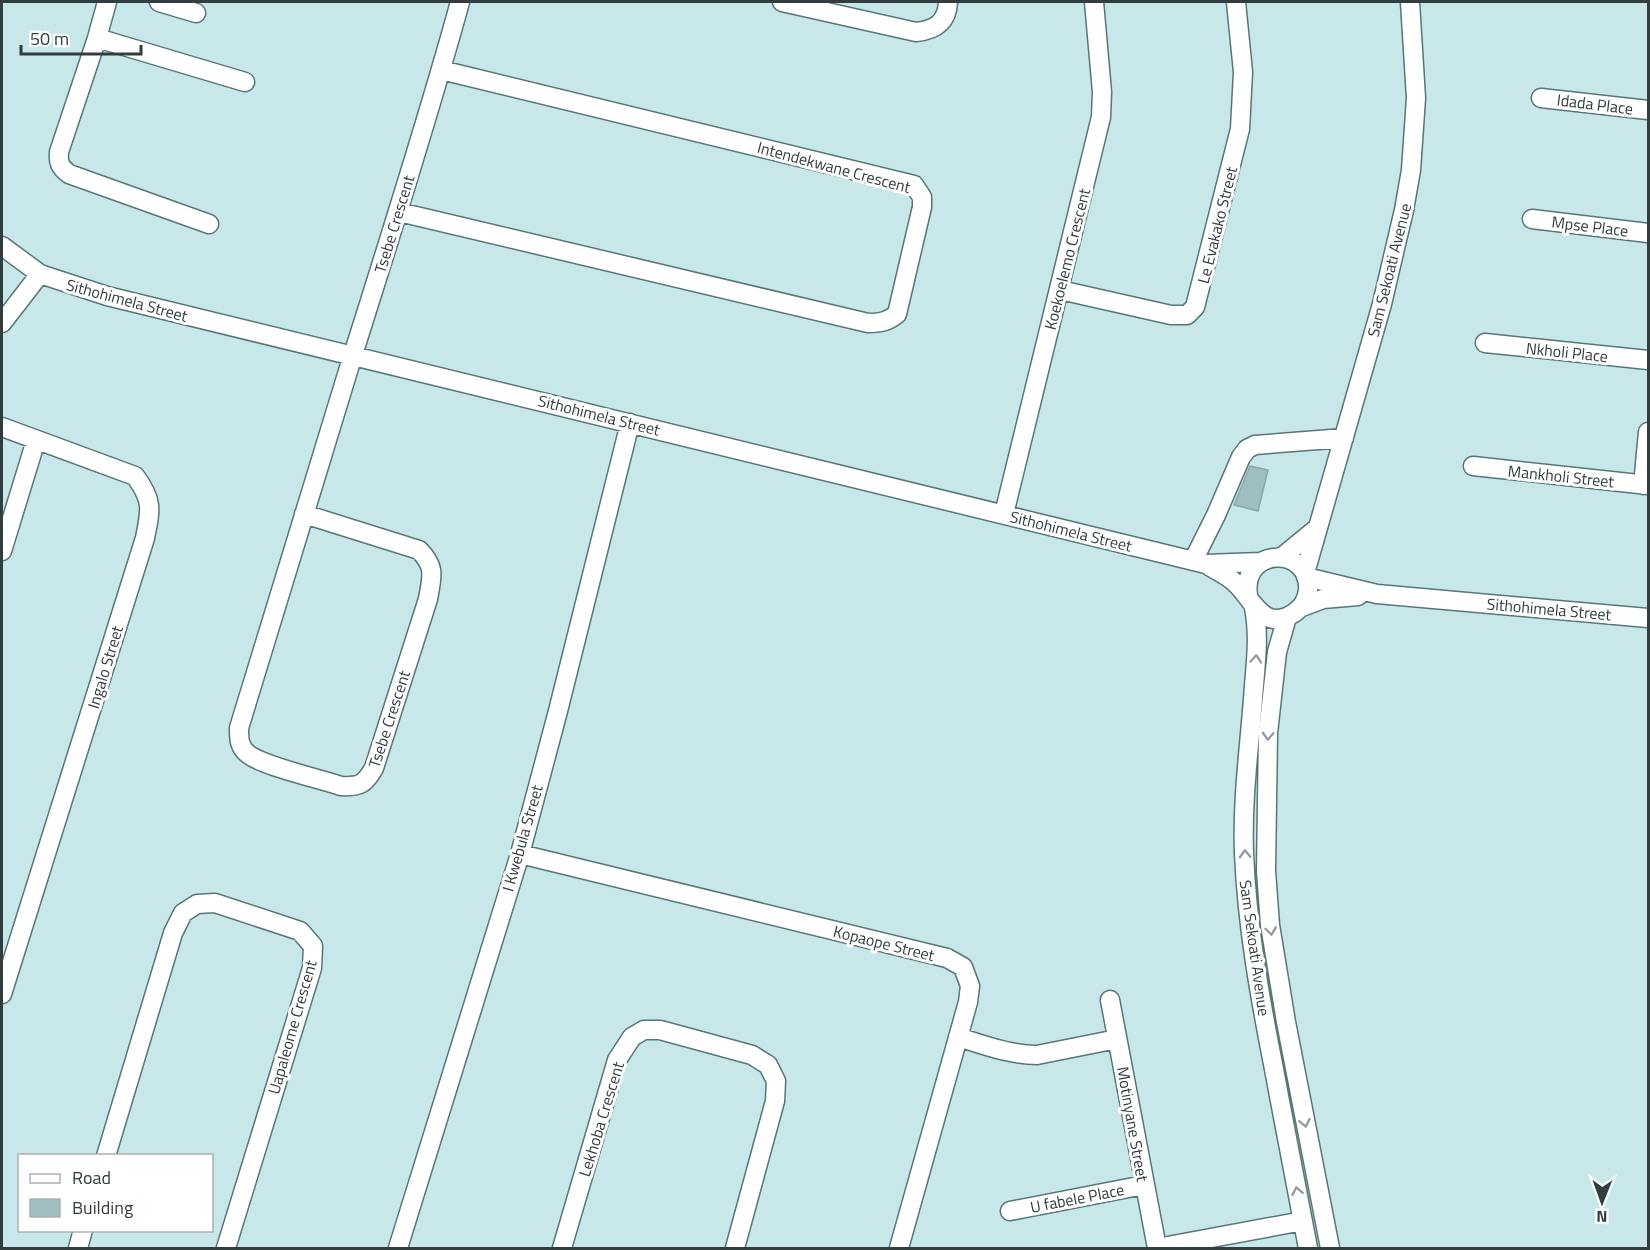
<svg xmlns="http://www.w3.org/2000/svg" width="1650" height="1250" viewBox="0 0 1650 1250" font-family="'Titillium Web',sans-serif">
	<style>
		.building { fill: #9ebebf; stroke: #89a8a9; stroke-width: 1.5 }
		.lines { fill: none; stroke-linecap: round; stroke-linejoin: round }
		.minor-casing { stroke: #587677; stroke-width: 21 }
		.minor { stroke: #fff; stroke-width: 18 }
		.oneway { stroke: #989e9e }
		.labels { text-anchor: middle; stroke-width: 6; stroke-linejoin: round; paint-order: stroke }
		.street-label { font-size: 16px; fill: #313d3e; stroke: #fff }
	</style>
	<rect width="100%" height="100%" fill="#c7e7e8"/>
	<path class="building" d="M1250,466L1268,470L1258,511L1234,505Z"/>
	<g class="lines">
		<g class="minor-casing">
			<path id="minor" d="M159,2L196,13
				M782,2L916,32C935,30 947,23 948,2
				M97,38L107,2
				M1541,98L1648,110
				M399,212L868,323C880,323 887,322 897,314L922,207V197L914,185L441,70
				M1532,219L1648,233
				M209,224L69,174C60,167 58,163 59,152L97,38L245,82
				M2,246L40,274L107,296L1206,564C1215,570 1225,574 1233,581C1252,596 1262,634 1294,613C1302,608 1307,599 1308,590C1311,546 1241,546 1248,595
				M1060,290L1171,315H1187L1195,307L1240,129L1243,72L1236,2
				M2,323L40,274
				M1485,343L1648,360
				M2,427L135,476C153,500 151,509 145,538L2,994
				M1473,466L1648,485
				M1643,485L1648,432
				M304,514L419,550C436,567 432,576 428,599L374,768C365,784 360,787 341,786C321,779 262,766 248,754C239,747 239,739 239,728C276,605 313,482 352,358C389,240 427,122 460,2
				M1004,514L1101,117L1102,92L1094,2
				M2,551L36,440
				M1282,557L1315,530
				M1193,561L1216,515L1241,457L1247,449L1255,445L1344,438
				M1206,564L1260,562
				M1305,573L1382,304L1404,210L1411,170L1416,98L1410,2
				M1306,577L1377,594L1648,618
				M1302,607L1323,599L1358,596
				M1254,608C1260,638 1255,668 1253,699C1249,750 1242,802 1244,853C1247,926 1260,998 1274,1069C1285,1129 1297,1189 1308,1248
				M1287,617L1277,652L1268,733L1266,871L1270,925L1286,1022L1330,1248
				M520,854L947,958L963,967L970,986L968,1002L899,1248
				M1110,1000L1157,1248
				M958,1037C984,1045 1010,1055 1037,1055L1117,1039
				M106,1156L173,933L183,913L197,904L215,903L300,931L313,946L312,968L226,1248
				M1010,1211L1144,1185
				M78,1248L83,1230
				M398,1248L520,854L558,711L630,423
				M562,1248L617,1060L632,1037L644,1030H660L752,1055L768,1065L776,1081L775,1101L735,1248
				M1157,1248L1303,1221"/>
		</g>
		<use href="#minor" class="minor"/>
	</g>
	<defs><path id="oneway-chevron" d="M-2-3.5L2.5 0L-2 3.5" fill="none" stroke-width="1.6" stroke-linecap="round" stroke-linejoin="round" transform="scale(1.5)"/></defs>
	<g class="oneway">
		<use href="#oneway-chevron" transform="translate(1256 659) rotate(-85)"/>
		<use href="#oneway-chevron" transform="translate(1268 736) rotate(93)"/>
		<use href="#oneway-chevron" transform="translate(1245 854) rotate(-92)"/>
		<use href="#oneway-chevron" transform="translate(1271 931) rotate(82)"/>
		<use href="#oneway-chevron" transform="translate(1305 1123) rotate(79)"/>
		<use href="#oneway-chevron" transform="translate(1297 1191) rotate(-101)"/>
	</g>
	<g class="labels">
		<g class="street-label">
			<text transform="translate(1595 104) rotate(7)" y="6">Idada Place</text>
			<text transform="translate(834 167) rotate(15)" y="6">Intendekwane Crescent</text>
			<text transform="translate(394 224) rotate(-73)" y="6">Tsebe Crescent</text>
			<text transform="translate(1217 225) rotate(-76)" y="6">Le Evakako Street</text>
			<text transform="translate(1590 226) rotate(7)" y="6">Mpse Place</text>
			<text transform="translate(1067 259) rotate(-76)" y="6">Koekoelemo Crescent</text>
			<text transform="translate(1389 270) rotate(-76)" y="6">Sam Sekoati Avenue</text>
			<text transform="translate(127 300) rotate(15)" y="6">Sithohimela Street</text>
			<text transform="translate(1567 352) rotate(6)" y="6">Nkholi Place</text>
			<text transform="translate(599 415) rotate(14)" y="6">Sithohimela Street</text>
			<text transform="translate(1561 476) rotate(6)" y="6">Mankholi Street</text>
			<text transform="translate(1071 531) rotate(14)" y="6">Sithohimela Street</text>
			<text transform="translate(1549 609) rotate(5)" y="6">Sithohimela Street</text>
			<text transform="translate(105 667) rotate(-73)" y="6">Ingalo Street</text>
			<text transform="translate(389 719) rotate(-72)" y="6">Tsebe Crescent</text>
			<text transform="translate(522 838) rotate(-74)" y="6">I Kwebula Street</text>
			<text transform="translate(884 943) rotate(14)" y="6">Kopaope Street</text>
			<text transform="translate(1255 948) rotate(82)" y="6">Sam Sekoati Avenue</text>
			<text transform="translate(292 1027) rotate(-74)" y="6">Uapaleome Crescent</text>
			<text transform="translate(601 1119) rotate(-73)" y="6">Lekhoba Crescent</text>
			<text transform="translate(1133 1124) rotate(80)" y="6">Motinyane Street</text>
			<text transform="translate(1077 1198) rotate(-11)" y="6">U fabele Place</text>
		</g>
	</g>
	<rect width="1650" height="1250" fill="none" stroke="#313d3e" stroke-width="6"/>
	<rect x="18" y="1154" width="195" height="78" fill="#ffffff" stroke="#adb1b2" stroke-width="1.5"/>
	<rect x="30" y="1174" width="30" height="9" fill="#ffffff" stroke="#adb1b2" stroke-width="1.5"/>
	<text x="72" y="1184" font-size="18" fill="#313d3e">Road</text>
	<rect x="30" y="1199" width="30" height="18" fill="#9ebebf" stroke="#adb1b2" stroke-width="1.5"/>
	<text x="72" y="1214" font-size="18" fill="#313d3e">Building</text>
	<g transform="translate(1602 1202) rotate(181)" stroke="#ffffff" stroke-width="4.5" paint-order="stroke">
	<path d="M0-4.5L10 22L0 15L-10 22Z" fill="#313d3e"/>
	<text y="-9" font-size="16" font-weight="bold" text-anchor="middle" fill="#313d3e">N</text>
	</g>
	<path d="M21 45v9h120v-9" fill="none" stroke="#313d3e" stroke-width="3"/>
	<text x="30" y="45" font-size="18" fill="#313d3e" stroke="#ffffff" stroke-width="4.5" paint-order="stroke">50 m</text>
</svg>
